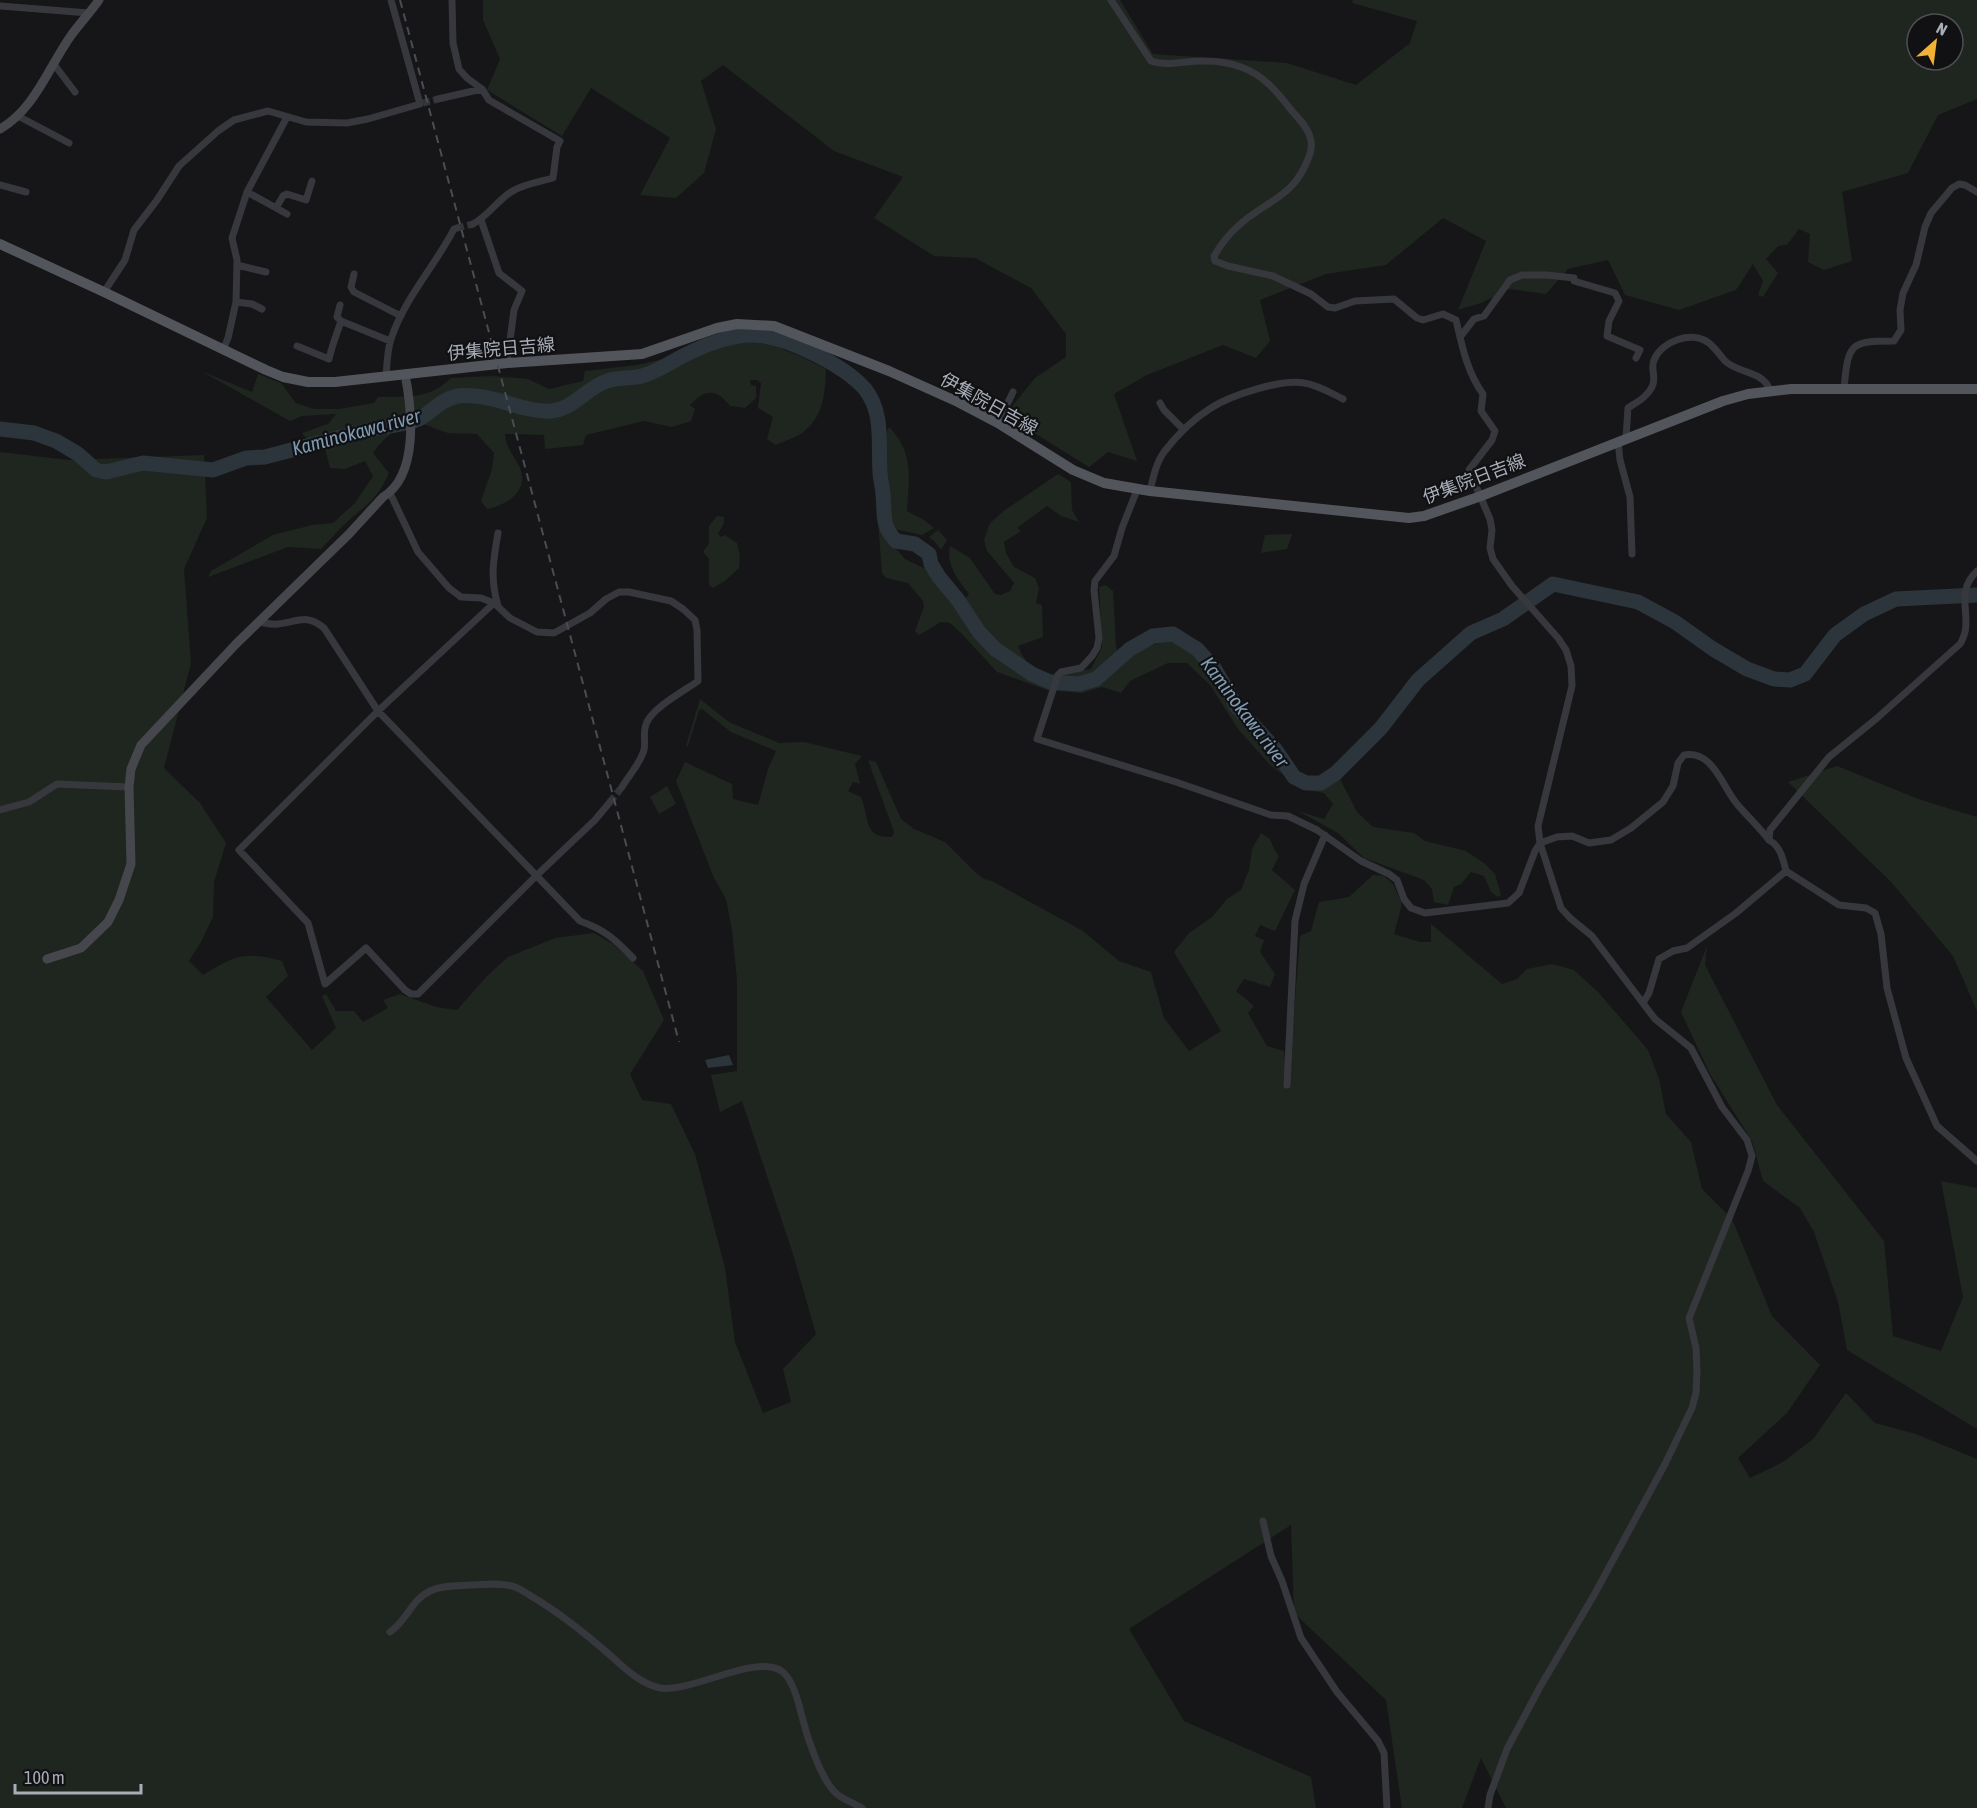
<svg xmlns="http://www.w3.org/2000/svg" width="1977" height="1808" viewBox="0 0 1977 1808" font-family="'Asap Condensed','Noto Sans JP',sans-serif">
	<style>
		.green { fill: #1e261f; fill-rule: evenodd }
		.water { fill: #2c353c }
		.lines { fill: none; stroke-linecap: round; stroke-linejoin: round }
		.river { stroke: #2c353c; stroke-width: 15 }
		.street-tunnel { stroke: #333438; stroke-width: 7; stroke-dasharray: 7 3.5; stroke-linecap: butt }
		.street { stroke: #37383d; stroke-width: 7 }
		.secondary { stroke: #45474d; stroke-width: 9 }
		.primary { stroke: #53555c; stroke-width: 10 }
		.rail { stroke: #4a4c52; stroke-width: 2; stroke-dasharray: 8 6; stroke-linecap: butt }
		.labels { text-anchor: middle; stroke-width: 4.5; stroke-linejoin: round; paint-order: stroke }
		.street-label { font-size: 18px; fill: #a8adb8; stroke: #111113 }
		.water-label { font-size: 20px; font-style: italic; fill: #7f9bb3; stroke: #111113 }
	</style>
	<rect width="100%" height="100%" fill="#161618"/>
	<path class="green" d="M483,0H1120L1153,54L1287,63L1356,85L1410,43L1417,21L1352,3L1353,0H1977V99L1938,115L1908,173L1842,192L1852,261L1824,270L1808,262L1810,234L1799,229L1787,245L1778,246L1766,259L1778,273L1763,297L1758,295L1763,281L1753,264L1736,290L1679,310L1625,295L1608,260L1568,269L1546,294L1510,289L1481,303L1458,310L1486,241L1443,218L1386,265L1326,274L1260,300L1270,341L1256,358L1223,345L1147,375L1114,394L1137,461L1108,452L1089,467L1005,415L1035,378L1066,357V334L1031,288L975,258L934,256L874,218L903,177L834,151L723,65L701,81L716,129L704,173L676,198L640,195L670,138L591,88L562,136L487,90L500,59L483,20ZM1917,24H1953V60H1917Z
		M743,341L764,342L800,356L826,369C825,393 824,417 802,433C795,438 784,441 776,445L767,439L773,417L758,408L761,383L757,380H750L751,385L756,386V398L745,408L730,406C716,388 705,389 690,405L695,409L691,421L672,427L644,421L586,435L583,445L545,449L544,435L505,434C506,447 512,453 518,464C532,488 509,505 487,509L481,501L492,469L494,453L477,434C468,433 458,434 448,433C439,431 430,425 421,424C401,422 383,439 373,453L389,473C377,500 368,503 347,522C338,530 330,540 321,549L288,547L208,577L211,571L273,535L312,525L333,523L355,503L373,476L365,461L345,469L330,468L322,438L309,441L302,433L328,424L336,414L302,416L290,421L201,371L252,392L258,374L281,383L296,403L314,409H339L374,403L378,397C407,396 429,400 451,378L492,376L528,379L549,389L583,381L585,371L637,365Z
		M889,427C914,452 909,478 907,511L924,520L934,528L922,535L890,528L889,541L905,559L926,569L943,586L964,600L969,594C958,580 946,565 950,546L970,558L995,594L1001,595L1010,591L1014,583L987,551L984,540L990,523L1005,510L1058,474L1071,482L1072,510L1079,522L1061,516L1047,506L1017,528L1021,531L1004,542L1006,553L1014,567L1035,578L1039,588L1036,603L1042,605L1043,637L1018,646C1033,683 1058,674 1091,669L1102,647L1099,587L1106,585L1113,591L1116,646L1118,654L1133,653L1163,641H1173L1186,648L1205,666L1245,722L1287,775L1303,786L1320,788L1340,779L1357,812L1373,827L1414,833L1425,841L1466,851L1484,863L1495,874L1501,895L1498,897L1491,892L1484,876L1471,872L1461,884L1454,887L1448,905L1434,902L1432,889L1424,880L1364,858L1338,833L1298,811L1324,819L1333,804L1324,793L1302,789L1270,765L1238,729L1210,685L1187,663H1168L1130,681L1121,693L1102,687L1082,693L1047,690L997,672L961,633L950,623L941,622L919,635L915,631L924,607L923,601L908,583L886,578L882,573L877,509L884,479L883,440Z
		M0,452L69,460L204,455L207,518L184,569L191,663L164,768L200,803L226,843L214,882L213,917L201,942L189,961L203,975C235,955 245,951 282,961L288,976L266,997L312,1050L336,1028L322,996L326,994L336,1011H354L363,1022L388,1008L383,1000L400,994L436,1007L457,1010L488,975L508,957L555,938L594,933L613,944L643,971L664,1020L630,1074L642,1100L671,1104L695,1154L725,1268L735,1342L763,1413L791,1402L783,1369L816,1334L792,1251L742,1101L720,1112L711,1075L737,1071V980L732,930L726,899L714,878L676,781L685,762L732,784L733,799L758,805L768,769L776,751L731,732L702,709L699,710L688,746H686L700,699L729,722L779,743L804,742L862,756L855,764L860,784L853,782L848,791L861,797C870,819 863,838 892,837L894,832L868,760L876,762L901,819L914,829L945,842L976,873L984,879L992,881L1083,931L1119,961L1151,972L1164,1018L1189,1051L1221,1031L1174,952L1189,933L1212,917L1227,899L1241,890L1249,870L1252,849L1261,833L1270,839L1274,849L1279,856L1272,870L1295,890L1275,931L1260,925L1255,936L1264,940L1260,952L1275,974L1270,987L1244,979L1236,991L1254,1006L1248,1013L1267,1046L1284,1051L1288,1091L1300,936L1311,931L1319,902L1349,897L1373,875L1384,876L1393,884L1402,904L1394,934L1420,942H1431V924L1502,984L1517,979L1527,969L1552,964L1574,970L1599,993L1648,1050L1659,1079L1666,1114L1691,1142L1702,1189L1732,1219L1772,1316L1820,1365L1787,1413L1738,1458L1750,1478L1783,1462L1813,1439L1846,1393L1875,1423L1916,1434L1977,1459V1808H1506L1481,1758L1462,1808H1402L1386,1700L1294,1613L1291,1525L1129,1629L1184,1721L1311,1777L1316,1808H0Z
		M717,516L724,517V523L718,534L721,537L725,535L737,543L740,556L739,568L725,581L713,588L709,585V559L704,553V550L709,544V526Z
		M938,530L947,540L941,550L934,541L929,537Z
		M1292,534L1287,549L1261,553L1265,535Z
		M1837,766L1921,800L1977,817V1011L1953,956L1891,882L1788,782Z
		M667,786L676,804L659,814L650,797Z
		M1707,946L1705,965L1777,1105L1884,1241L1893,1336L1941,1351L1963,1297L1941,1181L1977,1188V1429L1847,1350L1838,1302L1814,1232L1800,1208L1763,1181L1752,1141L1710,1074L1681,1012Z"/>
	<path class="water" d="M729,1055L733,1065L708,1068L705,1060Z"/>
	<g class="lines">
		<path class="river" d="M0,429L34,433L56,441L78,454L96,470L106,472L143,463L213,470L246,458L265,457C300,448 335,438 370,430C384,426 406,425 419,419C432,412 441,399 458,396C490,392 523,413 551,411C574,409 586,388 607,381C618,377 631,379 642,376C660,371 675,359 691,352C709,343 733,335 752,335C784,335 844,365 865,389C884,413 878,444 880,472C880,480 883,487 883,495C885,515 881,525 896,541L915,544L929,554L931,564L939,577L958,600L979,632L995,649L1032,674L1050,682L1079,684L1096,679L1130,649L1153,636L1173,634L1197,649L1214,668L1237,707L1275,749L1294,777L1306,783H1321L1336,773L1381,728L1418,680L1471,633L1503,619L1553,584L1638,602L1675,622L1713,649L1747,669L1774,679L1790,680L1805,674L1835,635L1864,614L1896,599L1977,595"/>
		<path class="street-tunnel" d="M423,103L438,99
			M457,228L473,224
			M610,802L622,787"/>
		<path class="street" d="M452,0L453,43L459,69L467,78L482,89L489,100L560,141L557,147L553,178C539,182 523,184 511,192C497,201 488,216 473,224
			M1111,0L1151,61C1168,67 1187,60 1205,61C1217,61 1230,63 1241,67C1264,75 1278,93 1292,111C1299,119 1307,126 1310,137C1313,145 1311,152 1308,159C1293,199 1264,201 1237,227C1228,235 1220,246 1214,256L1215,261L1228,266L1273,276L1311,294L1328,307L1335,308L1355,301L1394,299L1417,318L1423,320L1443,314L1456,320C1462,346 1467,372 1483,394L1481,411L1495,431L1492,440L1469,470L1490,519L1492,530L1490,548L1493,559L1512,586L1558,638L1566,650L1571,666L1572,686L1538,826L1540,843L1561,908L1570,918L1592,936L1655,1019L1691,1048L1722,1107L1747,1140L1752,1156L1748,1171L1689,1318L1696,1348L1697,1371L1696,1393L1692,1408L1665,1464L1594,1595L1540,1687L1507,1749L1490,1795L1488,1808
			M0,6L89,13
			M53,63L75,92
			M438,99L482,89
			M18,116L69,143
			M0,185L26,192
			M247,192L287,214
			M276,208L283,196L287,194L306,200L312,181
			M481,220L499,273L522,291L514,310L507,363
			M237,265L266,272
			M354,274L351,287L354,292L401,316
			M104,292L125,260L134,230L157,200L179,166L218,131L234,120L268,111L306,122L347,123L368,119L420,104L391,0
			M236,302L252,304L262,309
			M340,305L337,317L341,321
			M1460,337L1474,319L1484,316L1510,280L1522,275H1547L1574,278V281L1615,293L1619,301L1609,321L1607,336L1640,350L1636,358
			M297,346L329,359C332,345 337,334 341,321L390,341
			M223,350L228,338L236,302L237,260L232,238L247,192L287,117
			M386,377C387,365 387,351 391,339C404,299 435,266 454,229L457,228
			M1844,389C1848,343 1850,341 1894,341L1901,330L1900,310L1903,293L1916,265L1925,227L1931,213L1952,188L1959,184L1965,185L1977,192
			M1160,403L1164,410L1183,429
			M998,423L1013,392
			M1626,438L1628,408C1637,402 1647,397 1652,387C1657,378 1650,369 1654,360C1662,341 1692,330 1709,343C1715,348 1720,355 1725,361C1739,374 1762,370 1770,390
			M1618,441L1620,460L1630,497L1632,554
			M1137,490L1122,528L1114,556L1095,581L1094,590L1099,638L1097,648L1092,656L1081,668L1061,672L1058,675L1037,739L1176,782L1271,815L1288,816L1317,830L1361,861L1389,874L1397,880L1404,899L1411,908L1425,913L1508,903L1519,893L1535,851L1540,843L1557,837L1572,836L1589,843L1611,840L1631,828L1663,802L1673,786L1678,763L1684,755C1713,750 1722,786 1737,804C1747,816 1759,827 1769,840C1780,846 1783,858 1786,871L1839,905L1866,908L1875,913L1881,934L1887,988L1906,1058L1937,1126L1977,1161
			M1150,491C1153,478 1156,463 1164,452C1177,435 1193,419 1211,408C1231,395 1281,379 1304,383C1318,385 1331,393 1343,399
			M390,493L418,552L449,588L461,597L481,598L494,603L510,618L537,632L554,633L590,613L606,599L619,592H629L671,601L683,609L695,620L697,630L698,681C684,691 654,707 647,722C642,731 646,741 644,750C640,764 629,775 622,787
			M498,533C493,562 490,578 498,606
			M494,603L378,711L239,850L308,923L325,984L366,948L405,990L411,994H418L537,875L595,820L610,802
			M259,622C265,623 272,625 278,624C298,622 306,613 324,628L378,711L580,921C605,930 615,939 633,958
			M0,810L29,802L57,784L129,787
			M1769,840L1770,830L1829,757L1876,719L1960,644C1976,619 1952,594 1977,571
			M1643,1003L1649,993L1659,959L1673,951L1687,948L1736,913L1786,871
			M1287,1085L1295,921L1304,884L1325,835
			M1263,1521L1271,1556L1282,1581L1301,1638L1337,1692L1378,1741L1384,1753L1387,1808
			M390,1632C407,1621 411,1600 430,1591C442,1585 457,1586 470,1585C484,1585 501,1582 515,1587C521,1589 526,1593 531,1596C560,1613 586,1634 611,1656C624,1668 641,1684 660,1688C692,1693 758,1652 783,1672C793,1681 798,1700 801,1713C806,1734 821,1782 838,1795C845,1800 855,1804 862,1808"/>
		<path class="secondary" d="M0,129C34,110 49,67 70,37C79,24 90,13 99,0
			M47,959L81,948L108,922L119,900L131,864L129,787L131,769L141,745L236,644L349,534L383,497C419,475 412,410 405,374"/>
		<path class="primary" d="M0,244L104,292L266,370L283,377L308,382H335L507,363L642,354L717,328L737,324L774,326L889,371L958,402L998,423L1073,470L1104,483L1150,491L1409,518L1424,516L1481,496L1723,401L1748,394L1791,389H1977"/>
		<path class="rail" d="M400,0L679,1042"/>
	</g>
	<g class="labels">
		<g class="street-label">
			<text transform="translate(501 349) rotate(-5)" y="6">伊集院日吉線</text>
			<text transform="translate(989 404) rotate(29)" y="6">伊集院日吉線</text>
			<text transform="translate(1474 479) rotate(-21)" y="6">伊集院日吉線</text>
		</g>
		<g class="water-label">
			<text transform="translate(356 432) rotate(-15)" y="7">Kaminokawa river</text>
			<text transform="translate(1245 712) rotate(53)" y="7">Kaminokawa river</text>
		</g>
	</g>
	<g transform="translate(1935 42) rotate(28)"><circle r="28" fill="#111113" stroke="#4d4f55" stroke-width="1.5"/>
	<path d="M0-4.5L10 22L0 15L-10 22Z" fill="#f2b134"/>
	<text y="-9" font-size="16" font-weight="bold" text-anchor="middle" fill="#a8adb8">N</text>
	</g>
	<path d="M15 1784v9h126v-9" fill="none" stroke="#a8adb8" stroke-width="3"/>
	<text x="24" y="1784" font-size="18" fill="#a8adb8" stroke="#111113" stroke-width="4.5" paint-order="stroke">100 m</text>
</svg>
